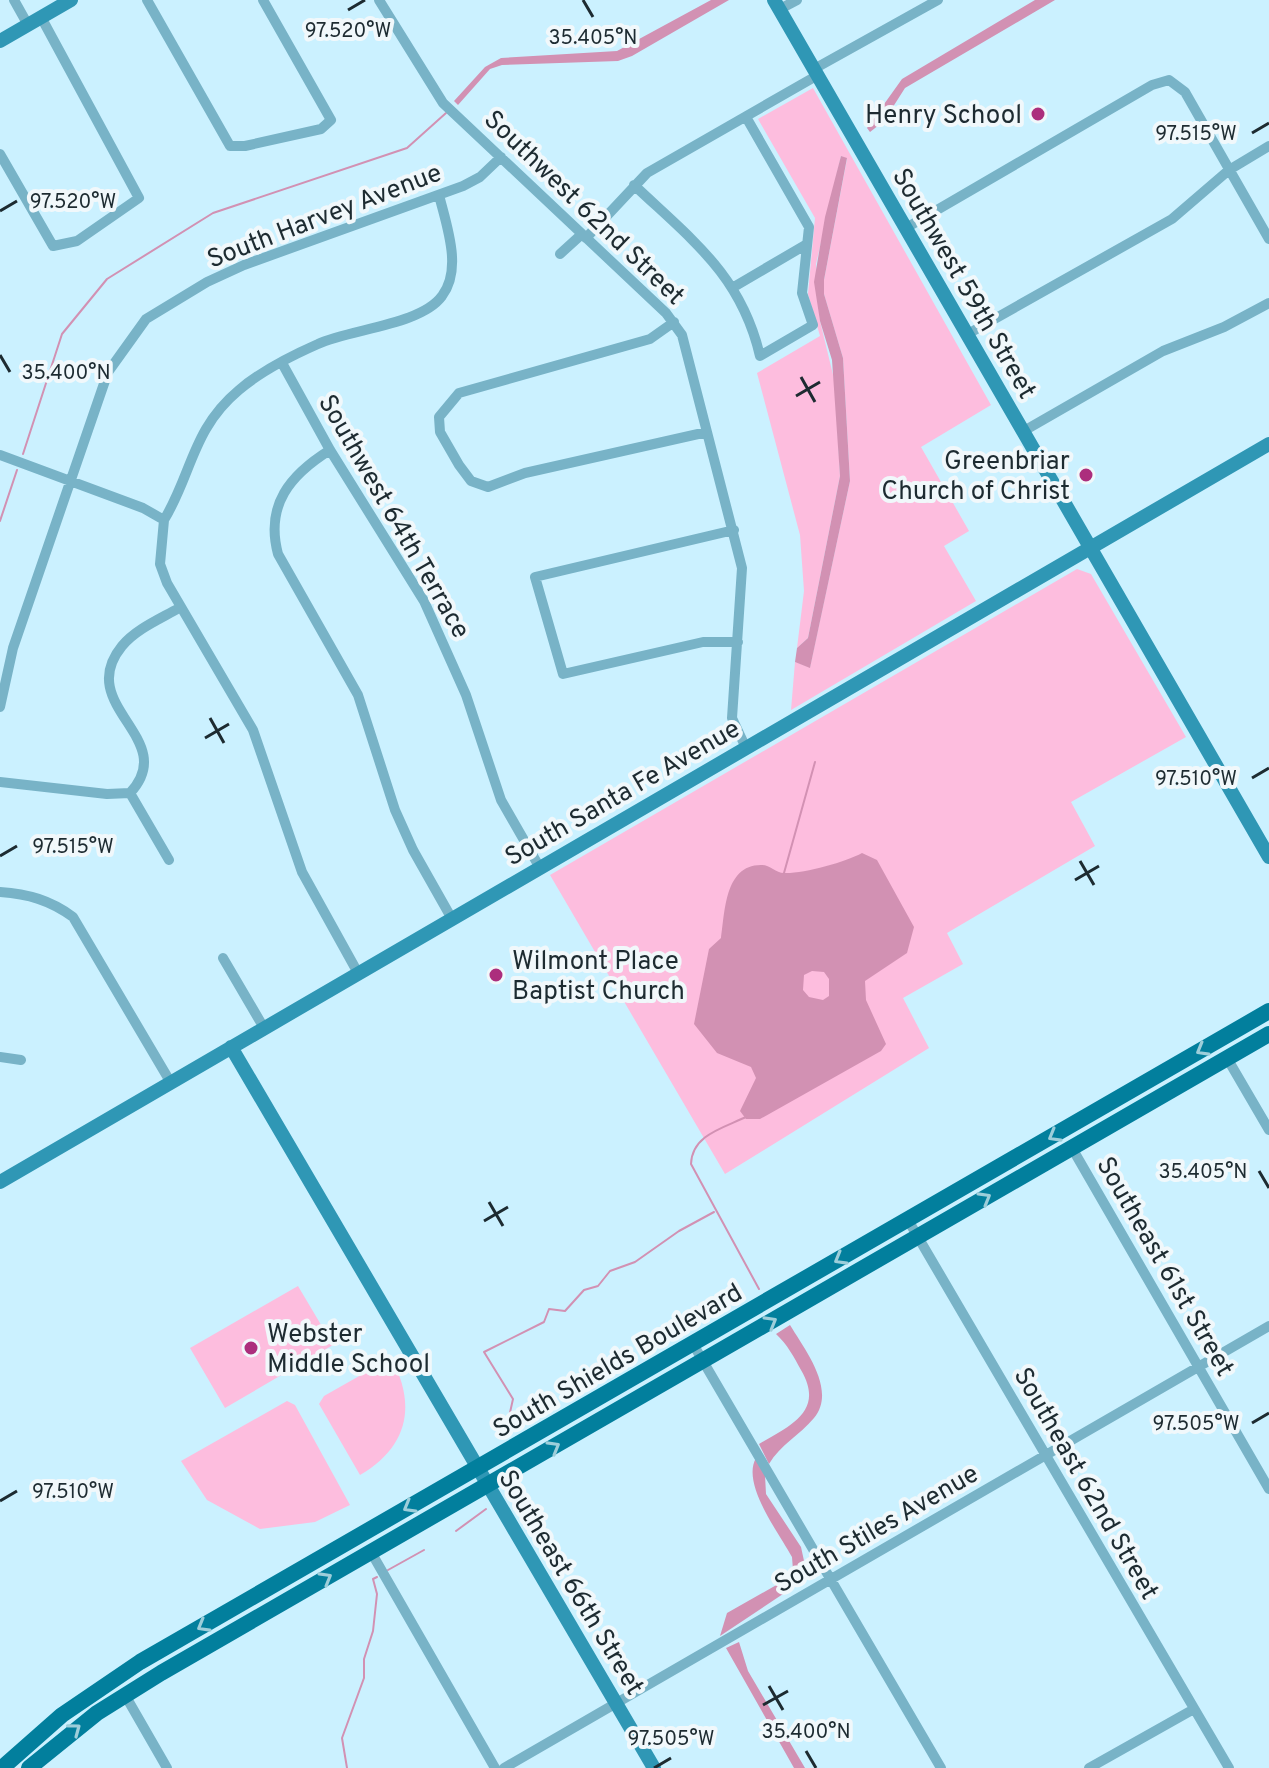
<svg xmlns="http://www.w3.org/2000/svg" width="1269" height="1768" viewBox="0 0 1269 1768" font-family="Overpass,sans-serif">
	<style>
		.green { fill: #fdbdde }
		.water { fill: #d291b3; fill-rule: evenodd }
		.lines { fill: none; stroke-linecap: round; stroke-linejoin: round }
		.stream { stroke: #d291b3; stroke-width: 2 }
		.street { stroke: #78b3c7; stroke-width: 10 }
		.secondary { stroke: #2f97b5; stroke-width: 14 }
		.primary { stroke: #027f9d; stroke-width: 16 }
		.oneway { stroke: #9dceda }
		.ticks { fill: none; stroke: #1d2b31; stroke-width: 3 }
		.poi-dot { fill: #ac2e7d; stroke: #f1f8fb; stroke-width: 3 }
		.labels { text-anchor: middle; stroke-width: 8; stroke-linejoin: round; paint-order: stroke }
		.poi-label { font-size: 26px; fill: #1d2b31; stroke: #f1f8fb; text-anchor: end }
		.street-label { font-size: 26px; fill: #1d2b31; stroke: #f1f8fb }
		.ticks-label { font-size: 20px; text-anchor: middle; fill: #1d2b31; stroke: #f1f8fb; stroke-width: 8; stroke-linejoin: round; paint-order: stroke }
	</style>
	<rect width="100%" height="100%" fill="#cbf1ff"/>
	<path class="green" d="M813,88L991,405L921,447L969,531L944,546L976,601L791,710L795,662L810,667L850,481L843,358L824,294V280L847,159L841,156L816,264L820,321L835,383L840,476L808,638L797,648L804,591L800,535L757,373L820,336L808,294L815,218L758,119Z
		M1077,569L1091,574L1186,737L1071,802L1095,846L947,933L963,964L903,998L929,1048L725,1174L550,875Z
		M298,1286L333,1345L225,1408L190,1348Z
		M391,1358C417,1405 408,1447 360,1475L319,1404L324,1396Z
		M287,1401L295,1405L350,1505L315,1522L260,1529L207,1500L181,1461Z"/>
	<path class="water" d="M711,0H729L632,56L618,61L502,65L490,69L458,105L454,101L485,67L501,58L617,51Z
		M1035,0H1055L905,88L884,121L870,132L867,128L902,79Z
		M841,156L847,158L824,280V294L843,358L850,481L810,668L795,662L797,648L808,638L840,476L832,360L820,321L814,282L825,217Z
		M862,853L877,860L914,927L907,953L865,981L866,1000L886,1044L881,1051L760,1119H746L740,1111L756,1078L751,1067L717,1053L694,1024L709,949L721,938C725,914 724,864 762,865C770,865 776,873 784,873C802,874 846,862 862,853ZM812,971L824,972L829,979V996L823,1000L809,997L803,990L804,975Z
		M790,1325C805,1350 837,1390 814,1418C800,1435 780,1445 769,1464L759,1444C791,1425 825,1411 801,1370C794,1357 787,1344 776,1334Z
		M756,1458L765,1475L766,1494L801,1547L806,1570L789,1590L720,1636L727,1613L787,1579L793,1570L792,1557C779,1533 741,1484 756,1458Z
		M739,1642L748,1671L805,1768H794L726,1648Z"/>
	<g class="lines">
		<path class="stream" d="M23,454L62,334L107,279L213,213L407,148L446,113
			M0,521L17,470
			M784,873L815,762
			M746,1117C723,1128 692,1135 691,1164L759,1289
			M505,1435L513,1399L484,1352L544,1322L549,1309L565,1311L584,1290L598,1286L610,1271L635,1262L679,1231L714,1212
			M456,1531L486,1509
			M388,1570L424,1550
			M347,1768L342,1738L364,1678V1659L373,1631L377,1594L373,1579L377,1577"/>
		<path class="street" d="M14,0L28,25
			M147,0L230,146H245L321,129L331,120L263,0
			M379,0L443,103L666,313L682,335L742,568L732,718L746,748
			M780,9L797,0
			M814,69L938,0
			M0,154L53,246L77,241L139,198L41,17
			M634,185C692,240 741,275 760,356L813,325L802,293L809,227L746,117
			M906,228L1152,85L1169,80L1185,92L1269,239
			M586,238L647,173L818,75
			M560,254L582,234
			M732,288L807,244
			M674,322L650,339L459,393L439,417L440,432L459,465L471,481L488,487L525,473L707,432
			M966,335L1172,219L1229,170L1269,146
			M282,363L330,450L424,601L466,695L501,800L540,868
			M1022,432L1163,351L1224,327L1269,303
			M330,450C290,475 265,505 278,554L358,695L395,810L413,850L452,919
			M0,455L143,508L164,520L160,564L167,583L253,730L302,872L358,973
			M164,520C192,474 192,429 239,390C260,372 293,355 318,344C350,329 421,325 442,296C463,269 446,224 439,195
			M734,530L535,577L563,674L703,642H738
			M0,707L13,648L108,372L146,319L207,282L244,265L463,186L480,177L501,157
			M0,782L107,794L130,793C181,738 73,706 122,646C136,629 160,619 179,608
			M130,793L169,860
			M0,892C28,894 50,900 73,917L171,1083
			M223,958L264,1028
			M0,1057L21,1060
			M1227,1058L1269,1130
			M1072,1148L1269,1489
			M908,1220L1229,1768
			M693,1344L941,1768
			M371,1552L495,1768
			M125,1695L167,1768
			M504,1768L1269,1326
			M1089,1768L1194,1709"/>
		<path class="secondary" d="M774,0L1269,857
			M0,41L71,0
			M231,1047L654,1768
			M0,1182L1269,444"/>
		<path class="primary" d="M2,1768L62,1715L140,1662L1269,1011
			M29,1768L97,1713L161,1673L1269,1034"/>
	</g>
	<defs><path id="oneway-chevron" d="M-2-3.5L2.5 0L-2 3.5" fill="none" stroke-width="1.6" stroke-linecap="round" stroke-linejoin="round" transform="scale(2)"/></defs>
	<g class="oneway">
		<use href="#oneway-chevron" transform="translate(1202 1050) rotate(150)"/>
		<use href="#oneway-chevron" transform="translate(1054 1136) rotate(150)"/>
		<use href="#oneway-chevron" transform="translate(985 1198) rotate(-30)"/>
		<use href="#oneway-chevron" transform="translate(840 1259) rotate(150)"/>
		<use href="#oneway-chevron" transform="translate(771 1322) rotate(-30)"/>
		<use href="#oneway-chevron" transform="translate(554 1447) rotate(-30)"/>
		<use href="#oneway-chevron" transform="translate(409 1507) rotate(150)"/>
		<use href="#oneway-chevron" transform="translate(326 1578) rotate(-30)"/>
		<use href="#oneway-chevron" transform="translate(203 1626) rotate(150)"/>
		<use href="#oneway-chevron" transform="translate(75 1729) rotate(-37)"/>
	</g>
	<path class="ticks" d="M583,0L593,17M348,10L365,0M1252,133L1269,123M0,211L17,201M0,355L10,372M801,377L815,402M796,396L820,382M210,718L224,743M205,738L229,724M1252,778L1269,768M0,856L17,846M1080,861L1094,885M1075,880L1099,866M1259,1171L1269,1188M489,1202L503,1226M484,1221L508,1207M1252,1423L1269,1413M0,1501L17,1491M769,1686L783,1710M763,1705L788,1691M806,1751L816,1768M654,1768L671,1758"/>
	<g class="poi-dot">
		<circle cx="1038" cy="114" r="8"/>
		<circle cx="1086" cy="475" r="8"/>
		<circle cx="496" cy="975" r="8"/>
		<circle cx="251" cy="1348" r="8"/>
	</g>
	<g class="labels">
		<g class="poi-label">
			<text x="1022" y="123">Henry School</text>
			<text x="1070" y="469">Greenbriar<tspan x="1070" dy="30">Church of Christ</tspan></text>
			<text x="512" y="969" text-anchor="start">Wilmont Place<tspan x="512" dy="30">Baptist Church</tspan></text>
			<text x="267" y="1342" text-anchor="start">Webster<tspan x="267" dy="30">Middle School</tspan></text>
		</g>
		<g class="street-label">
			<text transform="translate(585 207) rotate(44)" y="9">Southwest 62nd Street</text>
			<text transform="translate(324 215) rotate(-21)" y="9">South Harvey Avenue</text>
			<text transform="translate(965 283) rotate(60)" y="9">Southwest 59th Street</text>
			<text transform="translate(395 516) rotate(60)" y="9">Southwest 64th Terrace</text>
			<text transform="translate(622 792) rotate(-30)" y="9">South Santa Fe Avenue</text>
			<text transform="translate(1166 1266) rotate(60)" y="9">Southeast 61st Street</text>
			<text transform="translate(617 1360) rotate(-30)" y="9">South Shields Boulevard</text>
			<text transform="translate(1087 1483) rotate(60)" y="9">Southeast 62nd Street</text>
			<text transform="translate(876 1528) rotate(-30)" y="9">South Stiles Avenue</text>
			<text transform="translate(572 1582) rotate(59)" y="9">Southeast 66th Street</text>
		</g>
	</g>
	<g class="ticks-label">
		<text x="348" y="37">97.520°W</text>
		<text x="593" y="44">35.405°N</text>
		<text x="1196" y="140">97.515°W</text>
		<text x="73" y="208">97.520°W</text>
		<text x="66" y="379">35.400°N</text>
		<text x="1196" y="785">97.510°W</text>
		<text x="73" y="853">97.515°W</text>
		<text x="1203" y="1178">35.405°N</text>
		<text x="1196" y="1430">97.505°W</text>
		<text x="73" y="1498">97.510°W</text>
		<text x="806" y="1738">35.400°N</text>
		<text x="671" y="1745">97.505°W</text>
	</g>
</svg>
